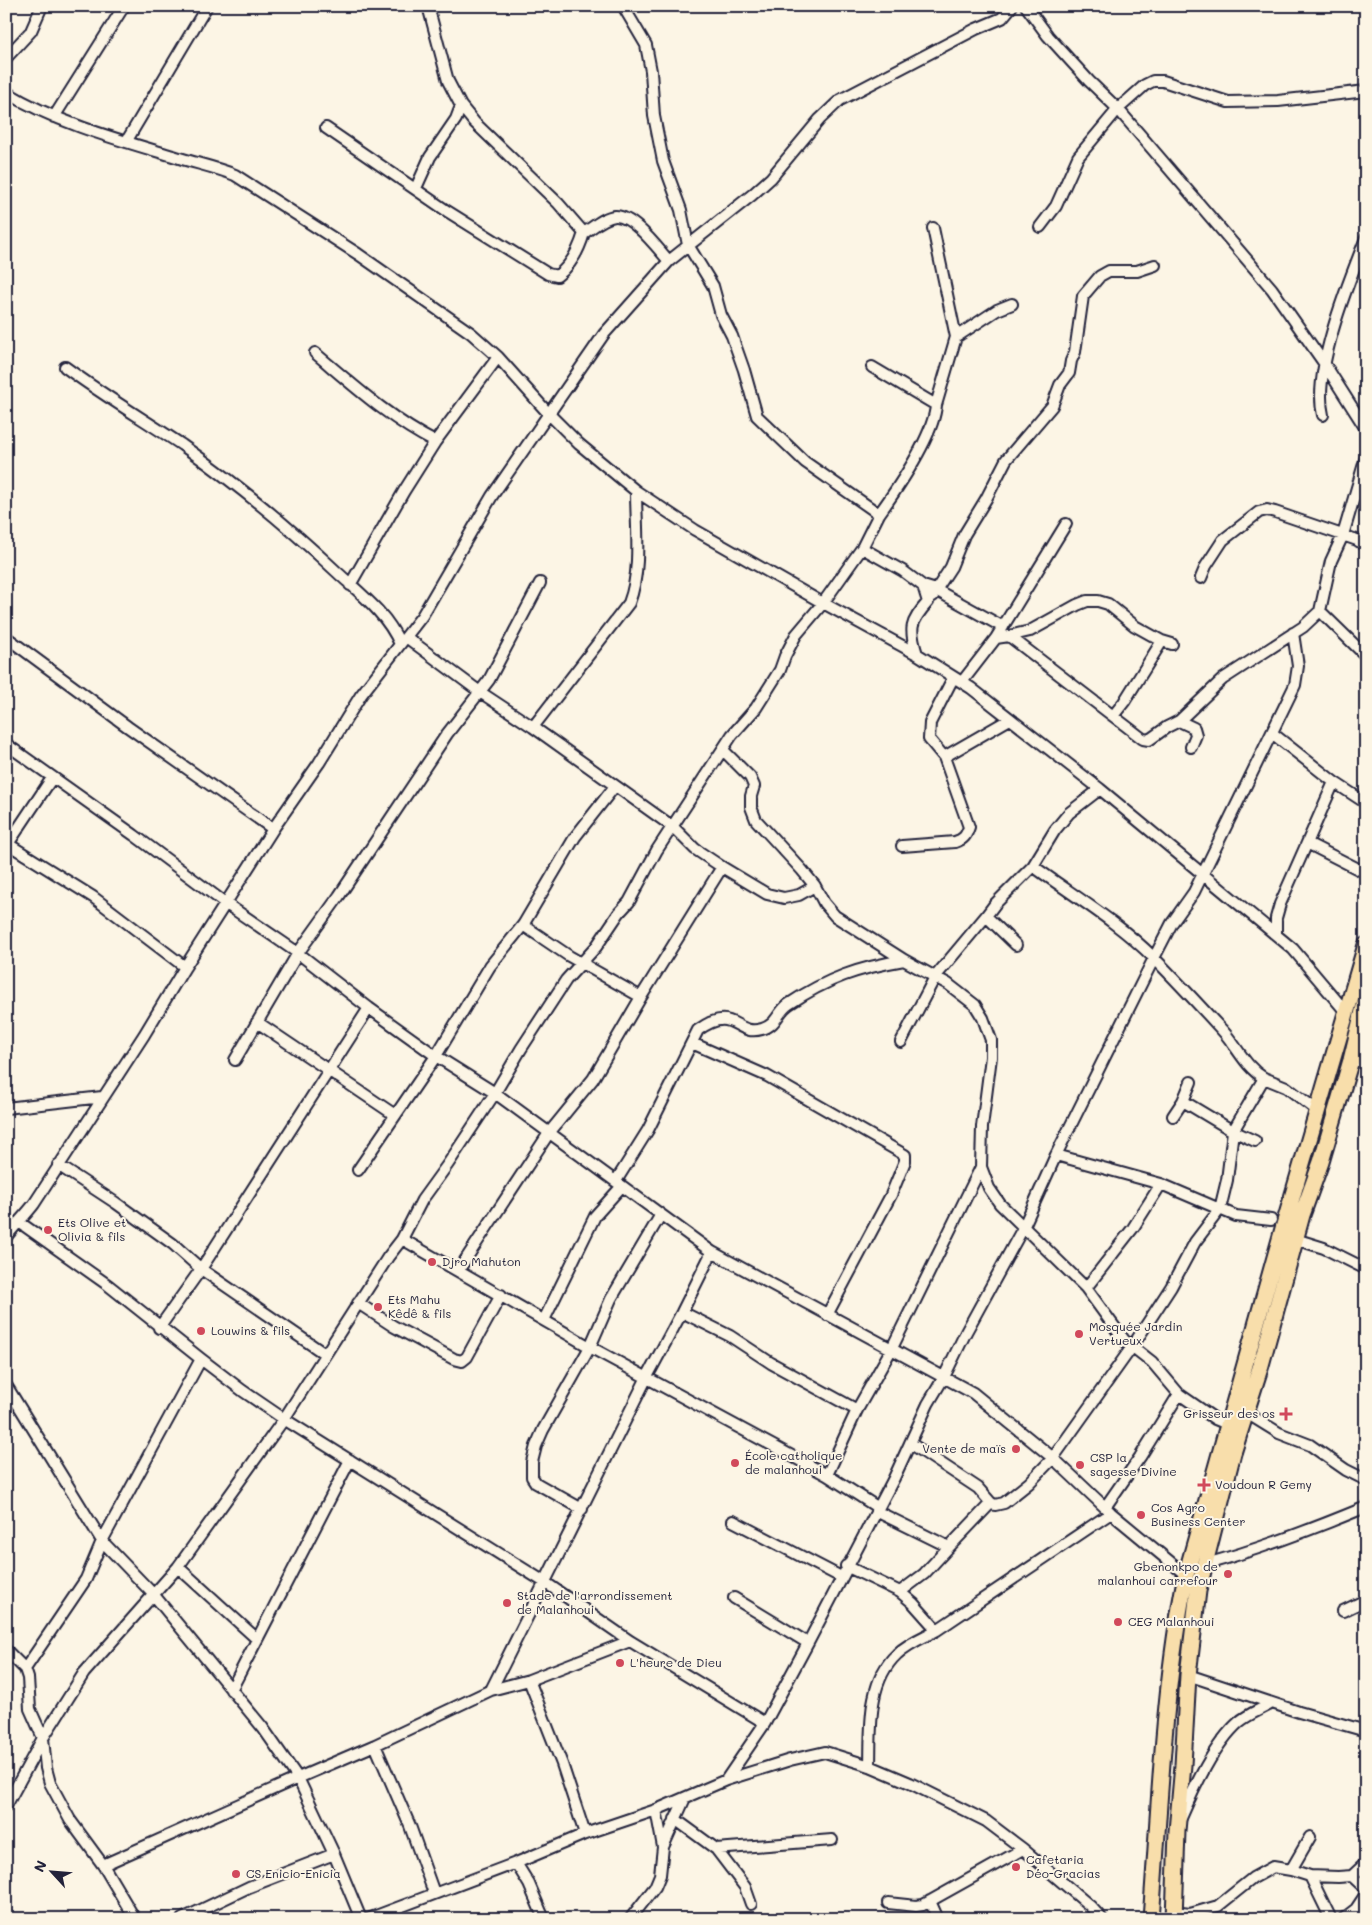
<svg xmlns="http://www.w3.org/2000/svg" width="1372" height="1925" viewBox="0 0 1372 1925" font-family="Mali,sans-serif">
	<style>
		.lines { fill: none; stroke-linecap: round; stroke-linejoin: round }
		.minor-casing { stroke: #22223b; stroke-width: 14 }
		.primary-casing { stroke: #22223b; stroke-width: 19 }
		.minor { stroke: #fcf5e5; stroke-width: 10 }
		.primary { stroke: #f8deab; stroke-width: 15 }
		.poi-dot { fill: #d1495b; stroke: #fcf5e5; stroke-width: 2 }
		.labels { text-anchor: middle; stroke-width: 4; stroke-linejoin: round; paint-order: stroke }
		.poi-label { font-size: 12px; fill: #22223b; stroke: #fcf5e5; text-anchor: start }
	</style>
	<rect width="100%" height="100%" fill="#fcf5e5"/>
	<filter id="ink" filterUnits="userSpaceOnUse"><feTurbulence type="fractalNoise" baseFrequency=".02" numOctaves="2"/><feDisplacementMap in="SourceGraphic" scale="10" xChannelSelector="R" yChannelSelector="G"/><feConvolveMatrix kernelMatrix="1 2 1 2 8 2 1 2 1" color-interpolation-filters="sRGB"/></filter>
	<g filter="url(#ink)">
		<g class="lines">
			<g class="minor-casing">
				<path id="minor" d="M428,6L448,81L461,106L474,122L558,203L584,233
					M623,6L646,45L651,71L654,116L663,161L681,210L688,245L713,286L721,315L732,336L744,370L757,416L805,462L879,514L862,548L903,571L923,586L928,602C910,622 909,629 917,654
					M1026,6L1048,36L1089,81L1118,109L1272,289L1324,363L1366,429
					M6,58L31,31L42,6
					M6,92C57,123 116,139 173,156C194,163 215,167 235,175L358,254L471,333L498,357L548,413L579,444L636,491L695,530L823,603L917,654L971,688L1100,789L1293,949L1346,1012
					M54,117L124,6
					M326,128L447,211L548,274L557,276C572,265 579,250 584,233C593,227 604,217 615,216C633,215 658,249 669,261
					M126,142L207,6
					M416,188L430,157L456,119L461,106
					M1040,227L1056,206L1078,157L1118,109L1145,85L1153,81H1163L1228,102L1278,101L1366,91
					M933,228L956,337L936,405
					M956,337L997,310L1012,304
					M315,353C353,385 390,419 435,442
					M65,367C103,395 143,419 182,445C237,484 289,527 338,573C362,595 387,614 400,644
					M872,367L936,405C934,435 897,489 879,514
					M1323,415C1312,371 1349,281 1366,238
					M1201,578L1206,566L1223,540L1259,512L1267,510L1275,512L1357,540L1366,546
					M350,585L404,491L435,442L498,357
					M923,586L936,590L951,567L964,535L986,499L1006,460L1052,406L1060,385L1069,373L1071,361L1075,352L1083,296L1100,276L1109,271H1137L1155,265
					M933,596L936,590L1003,627
					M1320,611L1366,656
					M1009,636L1030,631L1077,605L1087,601H1098L1108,604L1135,626L1162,641
					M6,637L128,727L273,829
					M406,637L480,692L533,727L673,827L695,849L722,867L767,894L784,898L799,895L815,886
					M996,638L1009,636L1143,739L1149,740L1167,727L1179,721
					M962,682L996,638L1066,524
					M1113,716L1124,702L1162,641L1172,644
					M533,727L629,603C642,569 636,527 636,491
					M1272,733L1334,782L1366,803
					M6,744L134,835L225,903L298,953L369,1008L436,1056L495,1093L712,1252L973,1393L1053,1458L1111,1513L1186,1575
					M1191,747L1196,735L1194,728L1179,721L1223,679L1303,627L1320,611L1331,561L1343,535L1366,457
					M723,750L750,777L754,786L751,796V807L756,820L802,870L815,886L824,903L835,916L904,960L948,984L975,1005L983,1018L991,1040V1057L982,1127L981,1167L989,1188L1000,1204L1086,1288L1124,1340L1152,1362L1179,1394L1215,1419L1227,1424
					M944,757L1010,719
					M1307,843L1366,873
					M8,844L93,897L185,967
					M902,846L955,842C964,839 966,836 969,827L944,757L929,739L930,723L953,678
					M6,847L52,778
					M1033,866C1074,896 1118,922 1154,958C1177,981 1200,1006 1222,1030C1237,1046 1245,1067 1264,1078
					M986,916L1016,945
					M523,925L569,956L641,997
					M1276,935V918L1280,904L1334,782
					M257,1022L395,1115
					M901,1042L935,977L986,916L995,904L1033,866L1055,830L1069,813L1100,789
					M692,1043L767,1076L905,1155V1161L891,1195L827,1315
					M235,1060L298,953L339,896L447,734L489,680L540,583
					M1351,1060L1366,1062
					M1183,1101L1191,1082
					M6,1108L102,1097
					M1173,1116L1183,1101L1233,1131L1255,1141
					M1056,1155L1161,1184L1236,1216L1271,1220
					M58,1165L116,1203L173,1244L201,1269L325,1354
					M358,1170L436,1056L490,966L523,925L575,837L615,786
					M616,1181L648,1130L698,1030C735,1004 735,1037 762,1029C777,1025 778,1011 789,1004C828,978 858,968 904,960
					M19,1222L108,1285L201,1359L243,1391L284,1419L546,1583L630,1641L765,1723
					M6,1237C15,1225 25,1216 34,1204L144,1035L185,967L273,829L319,763L361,695L422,616L492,496L604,334L669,261L752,195L771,178L820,119L840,100L976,29L1002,18L1012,6
					M402,1239L590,1347L827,1475L877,1507
					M1295,1239L1324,1248L1366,1269
					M458,1271L549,1133L593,1079L641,997L722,867
					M1086,1288L1133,1228L1161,1184
					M358,1303L393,1326L454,1359L462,1361L467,1357L501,1295
					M682,1312L730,1336L771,1363L857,1410
					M544,1320L595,1216L622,1186
					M159,1328L201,1269L369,1008
					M6,1385L102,1541L153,1594L263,1728L298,1778L334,1854L361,1919
					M1245,1412L1279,1433L1310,1445L1346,1470L1366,1480
					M910,1443L978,1488L991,1503L995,1505L1004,1503L1029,1483L1053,1458L1132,1347L1171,1287L1195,1242L1220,1209L1227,1180L1233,1131L1264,1078L1286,1087L1318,1111
					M827,1475L857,1410L891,1350L981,1167
					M1106,1506L1140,1457L1179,1394
					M582,1509L536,1483L532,1477V1462L536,1446L543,1430L590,1347L611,1299L660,1216
					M876,1511L949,1547L991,1503
					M733,1521L841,1577
					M1206,1564C1261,1549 1313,1529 1366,1507
					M846,1566L900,1592L924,1574L949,1547
					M178,1567L257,1639
					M900,1592L913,1603L937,1630
					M734,1598L808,1643
					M1343,1611L1366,1600
					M6,1650L25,1669L28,1678L30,1709L43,1738L46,1768L50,1783L70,1820L103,1865L135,1919
					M25,1669L86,1579L102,1541L201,1359
					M1188,1675L1299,1712L1366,1731
					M529,1680L562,1764L585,1834
					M231,1690L350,1460
					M491,1690L647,1377L682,1312L712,1252
					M375,1745L410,1826L434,1893
					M870,1766C871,1728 867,1682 897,1654C908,1643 924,1637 937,1630L1111,1513
					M726,1780L765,1723L808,1643L894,1478L928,1404L944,1377L966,1332L1023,1228L1056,1155L1154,958L1172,923L1194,892L1295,685L1298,666L1293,633
					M6,1806L43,1738L84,1673L178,1567L284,1419L388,1257L402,1239L422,1200L448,1164L495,1093L521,1049L566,980L596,947L619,913L629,902L657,850L732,735L756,708L780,670L785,656L796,635L823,603L862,548
					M656,1810L663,1847
					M1181,1818C1194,1788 1214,1744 1239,1722C1248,1714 1262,1709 1272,1703
					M675,1819L716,1849
					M516,1863L529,1884L544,1919
					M103,1865L298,1778L375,1745L491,1690L529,1680L630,1641
					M1291,1870L1310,1837
					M1310,1876L1331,1919
					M1352,1876L1366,1889
					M930,1901L938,1919
					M888,1903L916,1906L923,1905L1023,1849
					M751,1904L745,1887L716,1849L832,1840
					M1174,1912L1190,1914L1218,1906L1253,1878L1273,1867L1291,1870L1310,1876L1338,1877L1352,1876L1366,1863
					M182,1919L249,1887L334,1854
					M368,1919L516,1863L585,1834L656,1810L726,1780L790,1760L825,1752L870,1766L910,1783L986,1821L1023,1849L1090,1906L1102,1919
					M630,1919L655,1887L660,1875L663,1847L685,1798
					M1343,1919L1356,1909L1366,1894"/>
			</g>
			<g class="primary-casing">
				<path id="primary" d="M1151,1919C1160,1804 1163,1688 1186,1575L1284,1225L1366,945
					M1174,1919L1177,1831L1183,1765L1188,1675L1198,1591L1233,1453L1261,1365L1302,1215L1321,1162L1351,1060L1366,999"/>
			</g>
			<use href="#minor" class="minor"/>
			<use href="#primary" class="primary"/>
		</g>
	</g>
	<g class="poi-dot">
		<circle cx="48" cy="1230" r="5"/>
		<circle cx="432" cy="1262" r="5"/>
		<circle cx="378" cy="1307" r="5"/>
		<circle cx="201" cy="1331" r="5"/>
		<circle cx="1079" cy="1334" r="5"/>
		<path d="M1283.5 1406.5h5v5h5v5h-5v5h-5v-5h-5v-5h5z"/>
		<circle cx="1016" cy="1449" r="5"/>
		<circle cx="735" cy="1463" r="5"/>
		<circle cx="1080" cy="1465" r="5"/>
		<path d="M1201.5 1477.5h5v5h5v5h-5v5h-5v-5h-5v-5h5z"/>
		<circle cx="1141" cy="1515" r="5"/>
		<circle cx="1228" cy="1574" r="5"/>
		<circle cx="507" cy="1603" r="5"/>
		<circle cx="1118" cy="1622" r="5"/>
		<circle cx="620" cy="1663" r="5"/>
		<circle cx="1016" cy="1867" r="5"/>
		<circle cx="236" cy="1874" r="5"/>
	</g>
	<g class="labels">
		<g class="poi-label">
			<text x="58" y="1227">Ets Olive et<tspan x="58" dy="14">Olivia &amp; fils</tspan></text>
			<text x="442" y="1266">Djro Mahuton</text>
			<text x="388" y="1304">Ets Mahu<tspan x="388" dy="14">Kêdê &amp; fils</tspan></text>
			<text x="1089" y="1331">Mosquée Jardin<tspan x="1089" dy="14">Vertueux</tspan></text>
			<text x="211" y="1335">Louwins &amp; fils</text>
			<text x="1275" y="1418" text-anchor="end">Grisseur des os</text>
			<text x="1006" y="1453" text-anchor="end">Vente de maïs</text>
			<text x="745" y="1460">École catholique<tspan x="745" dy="14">de malanhoui</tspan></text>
			<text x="1090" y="1462">CSP la<tspan x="1090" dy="14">sagesse Divine</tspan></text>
			<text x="1215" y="1489">Voudoun R Gemy</text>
			<text x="1151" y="1512">Cos Agro<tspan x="1151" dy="14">Business Center</tspan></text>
			<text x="1218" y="1571" text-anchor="end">Gbenonkpo de<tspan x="1218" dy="14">malanhoui carrefour</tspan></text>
			<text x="517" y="1600">Stade de l'arrondissement<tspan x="517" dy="14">de Malanhoui</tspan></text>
			<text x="1128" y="1626">CEG Malanhoui</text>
			<text x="630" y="1667">L'heure de Dieu</text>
			<text x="1026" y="1864">Cafetaria<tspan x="1026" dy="14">Déo-Gracias</tspan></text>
			<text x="246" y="1878">CS Enicio-Enicia</text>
		</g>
	</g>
	<rect width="1372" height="1925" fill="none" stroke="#fcf5e5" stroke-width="25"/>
	<rect x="12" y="12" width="1347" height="1900" fill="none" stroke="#22223b" stroke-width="2" filter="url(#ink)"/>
	<g transform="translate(52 1872) rotate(296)" stroke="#fcf5e5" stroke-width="4" paint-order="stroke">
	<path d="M0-4L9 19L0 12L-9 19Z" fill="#22223b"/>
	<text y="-8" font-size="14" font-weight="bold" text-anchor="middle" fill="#22223b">N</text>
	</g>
</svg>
